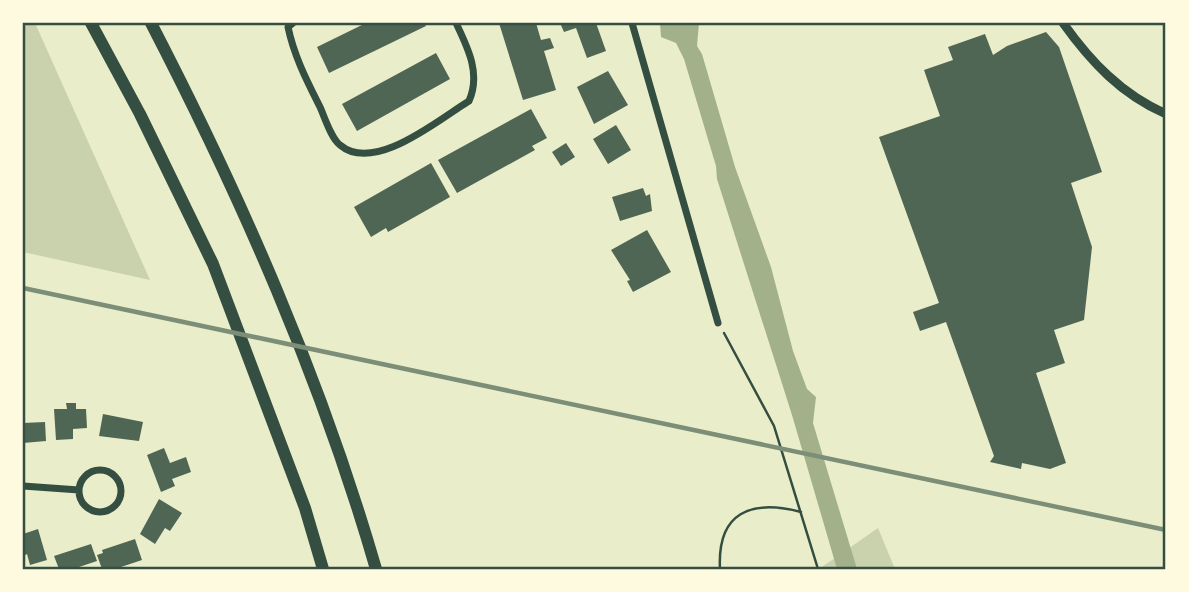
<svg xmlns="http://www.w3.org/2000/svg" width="1189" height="592" viewBox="0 0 1189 592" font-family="'Space Grotesk',sans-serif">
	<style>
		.green { fill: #cad2ad }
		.water { fill: #a3b18a }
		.building { fill: #4f6655 }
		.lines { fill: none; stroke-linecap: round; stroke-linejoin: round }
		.path { stroke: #344e41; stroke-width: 2.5 }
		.minor { stroke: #344e41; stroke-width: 7 }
		.tertiary { stroke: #344e41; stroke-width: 9 }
		.motorway { stroke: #344e41; stroke-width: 12 }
		.rail { stroke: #7c8e77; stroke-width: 4.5 }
		.neatline { fill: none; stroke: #344e41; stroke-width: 2.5 }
	</style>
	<rect width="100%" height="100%" fill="#e9edc9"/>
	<path class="green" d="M23,23H35L150,280L23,252Z
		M878,528L895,569H819Z"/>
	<path class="water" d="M660,23H699L697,46L702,54L735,167L771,267L793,351L807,389L816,397L813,423L857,569H837L792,415L717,179L716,166L684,59L676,43L661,37Z"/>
	<path class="building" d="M366,23H424L426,26L329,73L317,47Z
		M499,23H536L541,40L550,38L554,48L544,51L556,90L523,100Z
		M560,23H596L606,51L587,58L576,28L564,32Z
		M1046,32L1059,47L1102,172L1071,183L1092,247L1084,320L1054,330L1065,363L1036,373L1066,463L1050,469L1022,463L1021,469L990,462L994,456L946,322L920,331L913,312L939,303L879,137L940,116L924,70L953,60L948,47L985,34L993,55L1007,46Z
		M436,53L450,79L357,131L342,104Z
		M608,71L628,105L594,124L577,87Z
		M531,109L547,138L532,146L535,150L457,193L438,160Z
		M616,125L631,150L608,164L593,139Z
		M566,143L575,157L561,166L552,152Z
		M431,163L450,197L388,232L386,228L371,237L354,207Z
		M643,188L646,196L650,194L652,211L620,221L612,197Z
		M647,230L671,272L633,292L627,281L630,280L611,250Z
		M66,403H76V409H86L87,428L73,429V439L56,440L54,409H67Z
		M103,414L143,422L139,441L99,436Z
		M45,422L46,441L23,443V423Z
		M164,448L170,463L186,457L191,472L172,479L175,486L161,492L147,455Z
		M159,499L182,513L170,531L165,528L155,544L140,534Z
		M38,529L47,560L30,565L27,554L23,556V534Z
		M135,539L142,560L115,569H102L97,555L103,553L102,550Z
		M91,544L97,561L73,569H59L54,556Z"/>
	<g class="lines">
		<path class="path" d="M724,333L774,426L818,569
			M720,569C717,512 751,499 801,512"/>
		<path class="minor" d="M293,23L288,27C294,56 307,81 320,107C325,118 331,138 340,145C374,174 438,120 469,101C481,74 468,48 456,23
			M632,23L718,323
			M79 491a21 21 0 1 1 42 0a21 21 0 1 1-42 0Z
			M23,486L79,490"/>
		<path class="tertiary" d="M1063,23C1091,62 1121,94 1166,114"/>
		<path class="motorway" d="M91,23L140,114L213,264L305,508L323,569
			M151,23C242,199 321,379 376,569"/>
		<path class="rail" d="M23,288L1166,530"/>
	</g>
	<rect width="1189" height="592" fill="none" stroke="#fefae0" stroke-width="49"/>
	<rect x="24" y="24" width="1140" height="544" class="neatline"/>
</svg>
